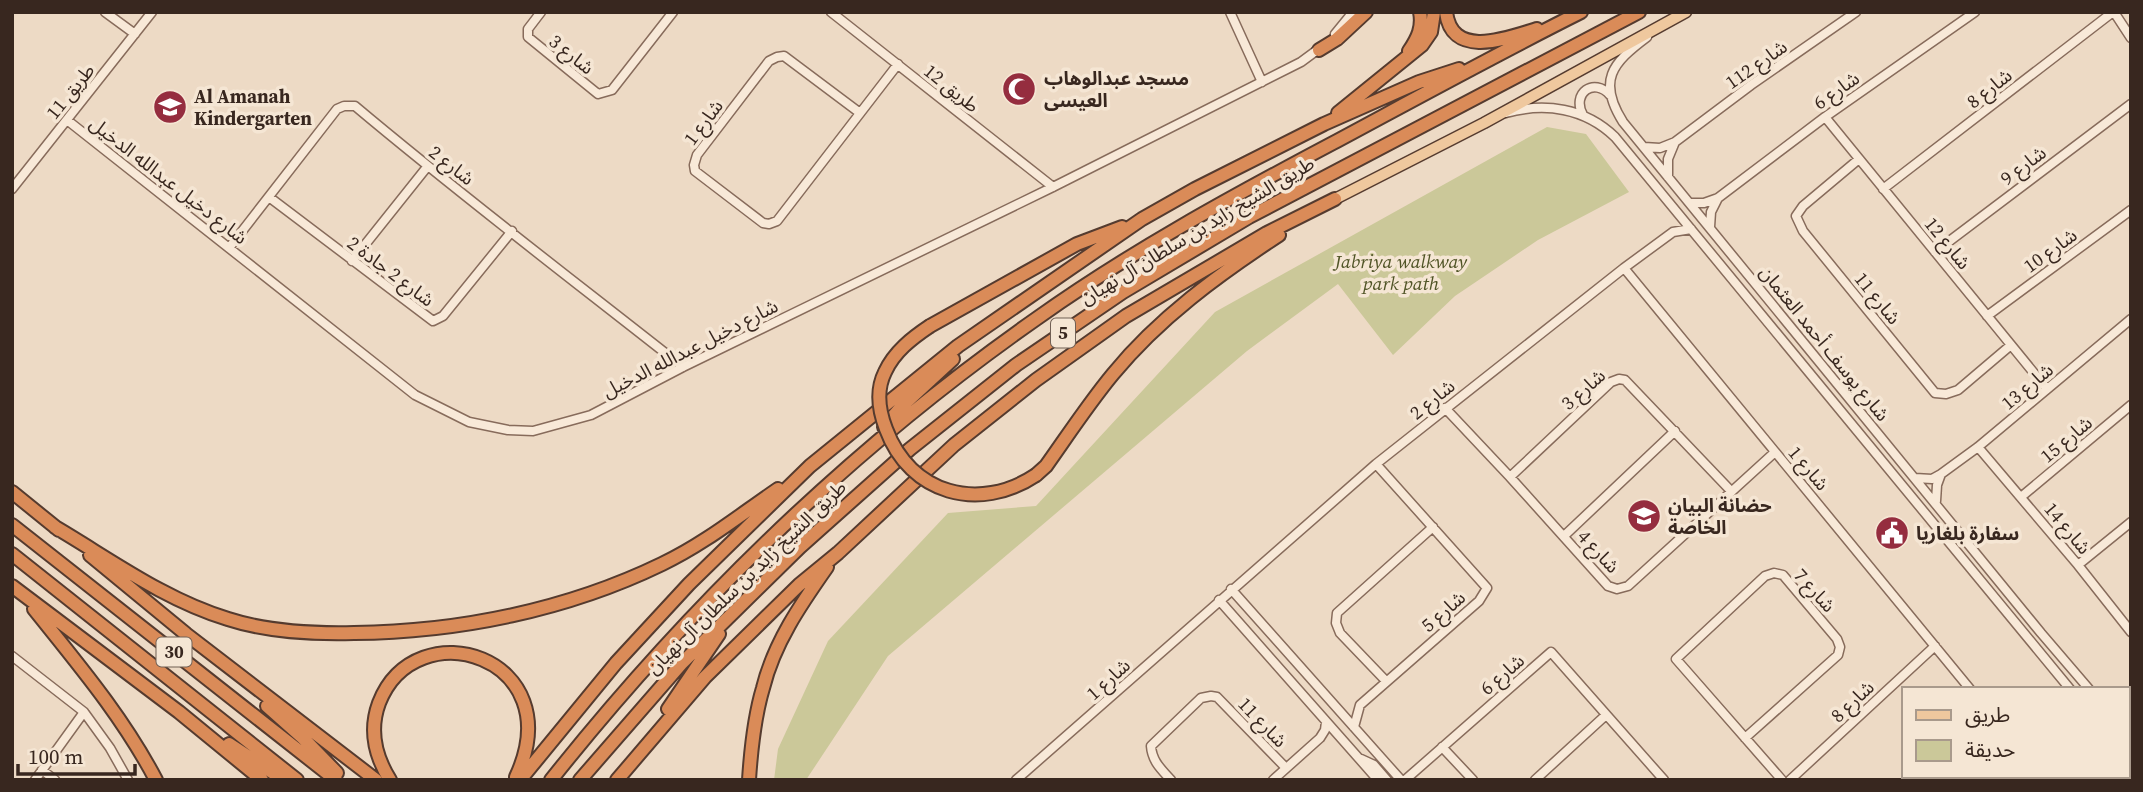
<svg xmlns="http://www.w3.org/2000/svg" width="2143" height="792" viewBox="0 0 2143 792" font-family="'Source Serif 4','Noto Sans Arabic',serif">
	<style>
		.green { fill: #cbc899 }
		.lines { fill: none; stroke-linecap: round; stroke-linejoin: round }
		.minor-casing { stroke: #876b5b; stroke-width: 11 }
		.major-casing { stroke: #553b2f; stroke-width: 13 }
		.highway-casing { stroke: #553b2f; stroke-width: 16 }
		.minor { stroke: #f8e9d8; stroke-width: 8 }
		.major { stroke: #efc89e; stroke-width: 10 }
		.highway { stroke: #da8b58; stroke-width: 12 }
		.highway-bridge-casing { stroke: #553b2f; stroke-width: 16; stroke-linecap: butt }
		.highway-bridge { stroke: #da8b58; stroke-width: 12 }
		.labels { text-anchor: middle; stroke-width: 7; stroke-linejoin: round; paint-order: stroke }
		.shield { fill: #f5e6d4; stroke: #716055; stroke-width: 2 }
		.shield-label { font-size: 18px; font-weight: bold; fill: #38271f }
		.street-label { font-size: 19px; fill: #38271f; stroke: #f5e6d4 }
		.poi-label { font-size: 19px; font-weight: bold; fill: #38271f; stroke: #f5e6d4; text-anchor: start }
		.park-label { font-size: 19px; font-style: italic; fill: #505426; stroke: #f5e6d4 }
	</style>
	<rect width="100%" height="100%" fill="#eddac5"/>
	<path class="green" d="M1547,127L1586,134L1629,192L1538,240L1455,296L1393,355L1338,284L1247,351L888,656L806,780H774L778,749L828,641L948,513L1036,506L1215,312Z"/>
	<g class="lines">
		<g class="minor-casing">
			<path id="minor" d="M105,12L135,34
				M541,12L528,29V37L598,94L612,90L673,12
				M831,12L1053,187
				M1230,12L1262,82
				M2114,12L2131,38
				M1335,34L1353,12
				M1647,37C1612,63 1597,81 1623,122L2041,633L2089,689
				M860,113L784,56L777,57L769,61L697,155L694,165L695,171L763,223L769,224L777,221L898,64
				M1506,113C1545,102 1585,108 1615,137L2070,689
				M1583,115C1571,93 1594,77 1610,95
				M1825,117L2047,389
				M67,120L415,395L469,422L508,430L533,431L591,415L683,367L1053,187L1301,62L1320,48
				M1644,147L1660,148L1675,142L1751,85L1856,12
				M1859,159L1803,206L1796,216L1803,231L1935,393L1946,394L1958,390L2011,345
				M1668,177V159L1675,142
				M12,189L152,12
				M1883,189L2113,12
				M269,197L433,321L443,316L512,231
				M1690,203H1704L1718,198L1825,117L1975,12
				M1710,227L1711,212L1718,198
				M229,248L337,109L344,106H355C462,196 574,281 683,367
				M1935,252L2131,104
				M352,261L427,167
				M1624,268L1970,689
				M1987,316L2131,210
				M1445,408L1510,477L1608,586L1617,589L1628,586L1775,452
				M1978,447L2078,565L2131,632
				M1510,477L1611,382L1619,379L1625,380L1731,491
				M1915,478L1932,479L1941,474L1978,447L2131,319
				M2021,497L2131,405
				M1936,501L1937,485L1941,474
				M1564,536L1675,431
				M2078,565L2131,522
				M1231,589L1401,780
				M1219,600L1378,780
				M12,656L84,712L110,748L128,780
				M1386,681L1340,633L1336,623L1337,613L1433,527
				M1354,727L1360,705L1479,601L1487,588L1376,464
				M2127,737L2131,742
				M1745,738L1838,655L1840,647L1837,639L1783,575L1774,573L1765,576L1676,659L1782,780
				M1442,747L1473,780
				M2127,750L2131,755
				M1361,759L1374,765L1387,780
				M2127,759L2131,763
				M42,770L55,780
				M1963,776L1966,780
				M2041,776L2044,780
				M35,780L84,712
				M1016,780L1376,464L1624,268L1673,232L1691,229
				M1171,780C1161,769 1152,761 1151,746L1201,698L1211,696L1217,697L1286,768
				M1273,780L1320,738L1325,730L1326,722
				M1405,780L1551,652L1664,780
				M1535,780L1606,715
				M1790,780L1935,646
				M1925,780L1929,776"/>
		</g>
		<g class="major-casing">
			<path id="major" d="M1335,199L1484,123L1686,12"/>
		</g>
		<g class="highway-casing">
			<path id="highway" d="M1446,12C1452,60 1508,38 1537,29
				M1319,50L1337,39L1366,12
				M1409,51C1418,38 1423,27 1420,12
				M1338,113L1422,45L1431,32L1434,12
				M930,326L1077,244L1122,227
				M884,427L902,406L953,359
				M1036,475L1046,466C1068,435 1089,403 1113,374C1159,318 1218,275 1279,235
				M12,492L59,530
				M12,525L336,780
				M55,527C111,560 165,600 228,619C268,632 311,634 354,633C459,632 567,610 662,564C704,544 740,515 778,489
				M12,554L297,780
				M90,555L186,634L376,780
				M12,586L179,712L262,780
				M34,609C78,664 123,717 156,780
				M267,706L303,738L337,773
				M668,709L719,634
				M229,744L284,780
				M390,780C375,756 369,730 379,703C416,608 572,657 516,777
				M520,780L616,663L689,584L810,466L958,346L1142,219L1195,189L1324,124L1419,82L1459,69
				M551,780C691,604 852,448 1036,319C1130,252 1231,197 1333,143C1415,99 1497,54 1581,12
				M580,780L681,664L800,547L910,449L1016,365L1123,292L1249,217L1639,12
				M617,780L705,677L799,585L838,553L954,445L1036,380L1126,316L1267,233L1335,199
				M749,780C751,749 754,718 763,688C774,643 801,604 827,567"/>
		</g>
		<use href="#minor" class="minor"/>
		<use href="#major" class="major"/>
		<use href="#highway" class="highway"/>
		<g class="highway-bridge-casing">
			<path id="highway-bridge" d="M930,326C912,338 894,352 885,372C876,390 879,411 886,429C910,494 979,513 1036,475"/>
		</g>
		<use href="#highway-bridge" class="highway-bridge"/>
	</g>
	<defs>
		<g id="mosque-disc" transform="scale(1.75)"><circle r="9.5" fill="#952d3f" stroke="#f5e6d4"/><path d="M3.5-4.9A6 6 0 1 0 3.5 4.9A5 5 0 1 1 3.5-4.9Z" fill="#fff"/></g>
		<g id="school-disc" transform="scale(1.75)"><circle r="9.5" fill="#952d3f" stroke="#f5e6d4"/><path d="M0-5L7-2L0 1L-7-2ZM-4 1L0 2.5L4 1V4Q0 6-4 4Z" fill="#fff"/></g>
		<g id="civic-disc" transform="scale(1.75)"><circle r="9.5" fill="#952d3f" stroke="#f5e6d4"/><path d="M-.6-6.5H3V-4.5H.6V-3L4-1V1h2V6H-6V1h2V-1L-.6-3ZM-1.2 2.5V6h2.4V2.5Z" fill="#fff"/></g>
	</defs>
	<g fill-rule="evenodd">
		<use href="#mosque-disc" x="1019" y="89"/>
		<use href="#school-disc" x="170" y="107"/>
		<use href="#school-disc" x="1644" y="516"/>
		<use href="#civic-disc" x="1892" y="533"/>
	</g>
	<g class="labels">
		<g class="shield">
			<rect x="1051" y="318.5" width="24" height="29" rx="5"/>
			<rect x="156.5" y="637.5" width="35" height="29" rx="5"/>
		</g>
		<g class="shield-label">
			<text x="1063" y="339">5</text>
			<text x="174" y="658">30</text>
		</g>
		<g class="street-label">
			<text transform="translate(572 54) rotate(39)" y="7">شارع 3</text>
			<text transform="translate(1756 64) rotate(-35)" y="7">شارع 112</text>
			<text transform="translate(952 88) rotate(39)" y="7">طريق 12</text>
			<text transform="translate(1989 88) rotate(-38)" y="7">شارع 8</text>
			<text transform="translate(1836 90) rotate(-35)" y="7">شارع 6</text>
			<text transform="translate(70 91) rotate(-51)" y="7">طريق 11</text>
			<text transform="translate(703 122) rotate(-53)" y="7">شارع 1</text>
			<text transform="translate(452 165) rotate(38)" y="7">شارع 2</text>
			<text transform="translate(2023 165) rotate(-37)" y="7">شارع 9</text>
			<text transform="translate(169 180) rotate(38)" y="7">شارع دخيل عبدالله الدخيل</text>
			<text transform="translate(1197 230) rotate(-31)" y="7">طريق الشيخ زايد بن سلطان آل نهيان</text>
			<text transform="translate(1948 243) rotate(51)" y="7">شارع 12</text>
			<text transform="translate(2050 250) rotate(-36)" y="7">شارع 10</text>
			<text transform="translate(391 271) rotate(37)" y="7">شارع 2 جادة 2</text>
			<text transform="translate(1878 298) rotate(51)" y="7">شارع 11</text>
			<text transform="translate(1825 343) rotate(51)" y="7">شارع يوسف أحمد العثمان</text>
			<text transform="translate(690 348) rotate(-27)" y="7">شارع دخيل عبدالله الدخيل</text>
			<text transform="translate(2027 386) rotate(-40)" y="7">شارع 13</text>
			<text transform="translate(1583 389) rotate(-41)" y="7">شارع 3</text>
			<text transform="translate(1432 399) rotate(-39)" y="7">شارع 2</text>
			<text transform="translate(2066 439) rotate(-40)" y="7">شارع 15</text>
			<text transform="translate(1809 468) rotate(50)" y="7">شارع 1</text>
			<text transform="translate(2068 528) rotate(50)" y="7">شارع 14</text>
			<text transform="translate(1599 551) rotate(47)" y="7">شارع 4</text>
			<text transform="translate(746 577) rotate(-44)" y="7">طريق الشيخ زايد بن سلطان آل نهيان</text>
			<text transform="translate(1815 590) rotate(48)" y="7">شارع 7</text>
			<text transform="translate(1443 611) rotate(-41)" y="7">شارع 5</text>
			<text transform="translate(1502 674) rotate(-41)" y="7">شارع 6</text>
			<text transform="translate(1108 679) rotate(-42)" y="7">شارع 1</text>
			<text transform="translate(1852 701) rotate(-43)" y="7">شارع 8</text>
			<text transform="translate(1263 722) rotate(46)" y="7">شارع 11</text>
		</g>
		<g class="poi-label">
			<text x="1044" y="85">مسجد عبدالوهاب<tspan x="1044" dy="22">العيسى</tspan></text>
			<text x="194" y="103">Al Amanah<tspan x="194" dy="22">Kindergarten</tspan></text>
			<text x="1668" y="512">حضانة البيان<tspan x="1668" dy="22">الخاصة</tspan></text>
			<text x="1916" y="540">سفارة بلغاريا</text>
		</g>
		<g class="park-label">
			<text x="1401" y="268">Jabriya walkway<tspan x="1401" dy="22">park path</tspan></text>
		</g>
	</g>
	<rect width="2143" height="792" fill="none" stroke="#38271f" stroke-width="28"/>
	<rect x="1902" y="687" width="228" height="91" fill="#f5e6d4" stroke="#a99a8c" stroke-width="2"/>
	<rect x="1916" y="710" width="35" height="10" fill="#efc89e" stroke="#a99a8c" stroke-width="2"/>
	<text x="1965" y="722" font-size="21" fill="#38271f">طريق</text>
	<rect x="1916" y="740" width="35" height="21" fill="#cbc899" stroke="#a99a8c" stroke-width="2"/>
	<text x="1965" y="757" font-size="21" fill="#38271f">حديقة</text>
	<path d="M18 764v10h117v-10" fill="none" stroke="#38271f" stroke-width="3.5"/>
	<text x="28" y="764" font-size="21" fill="#38271f" stroke="#f5e6d4" stroke-width="5" paint-order="stroke">100 m</text>
</svg>
